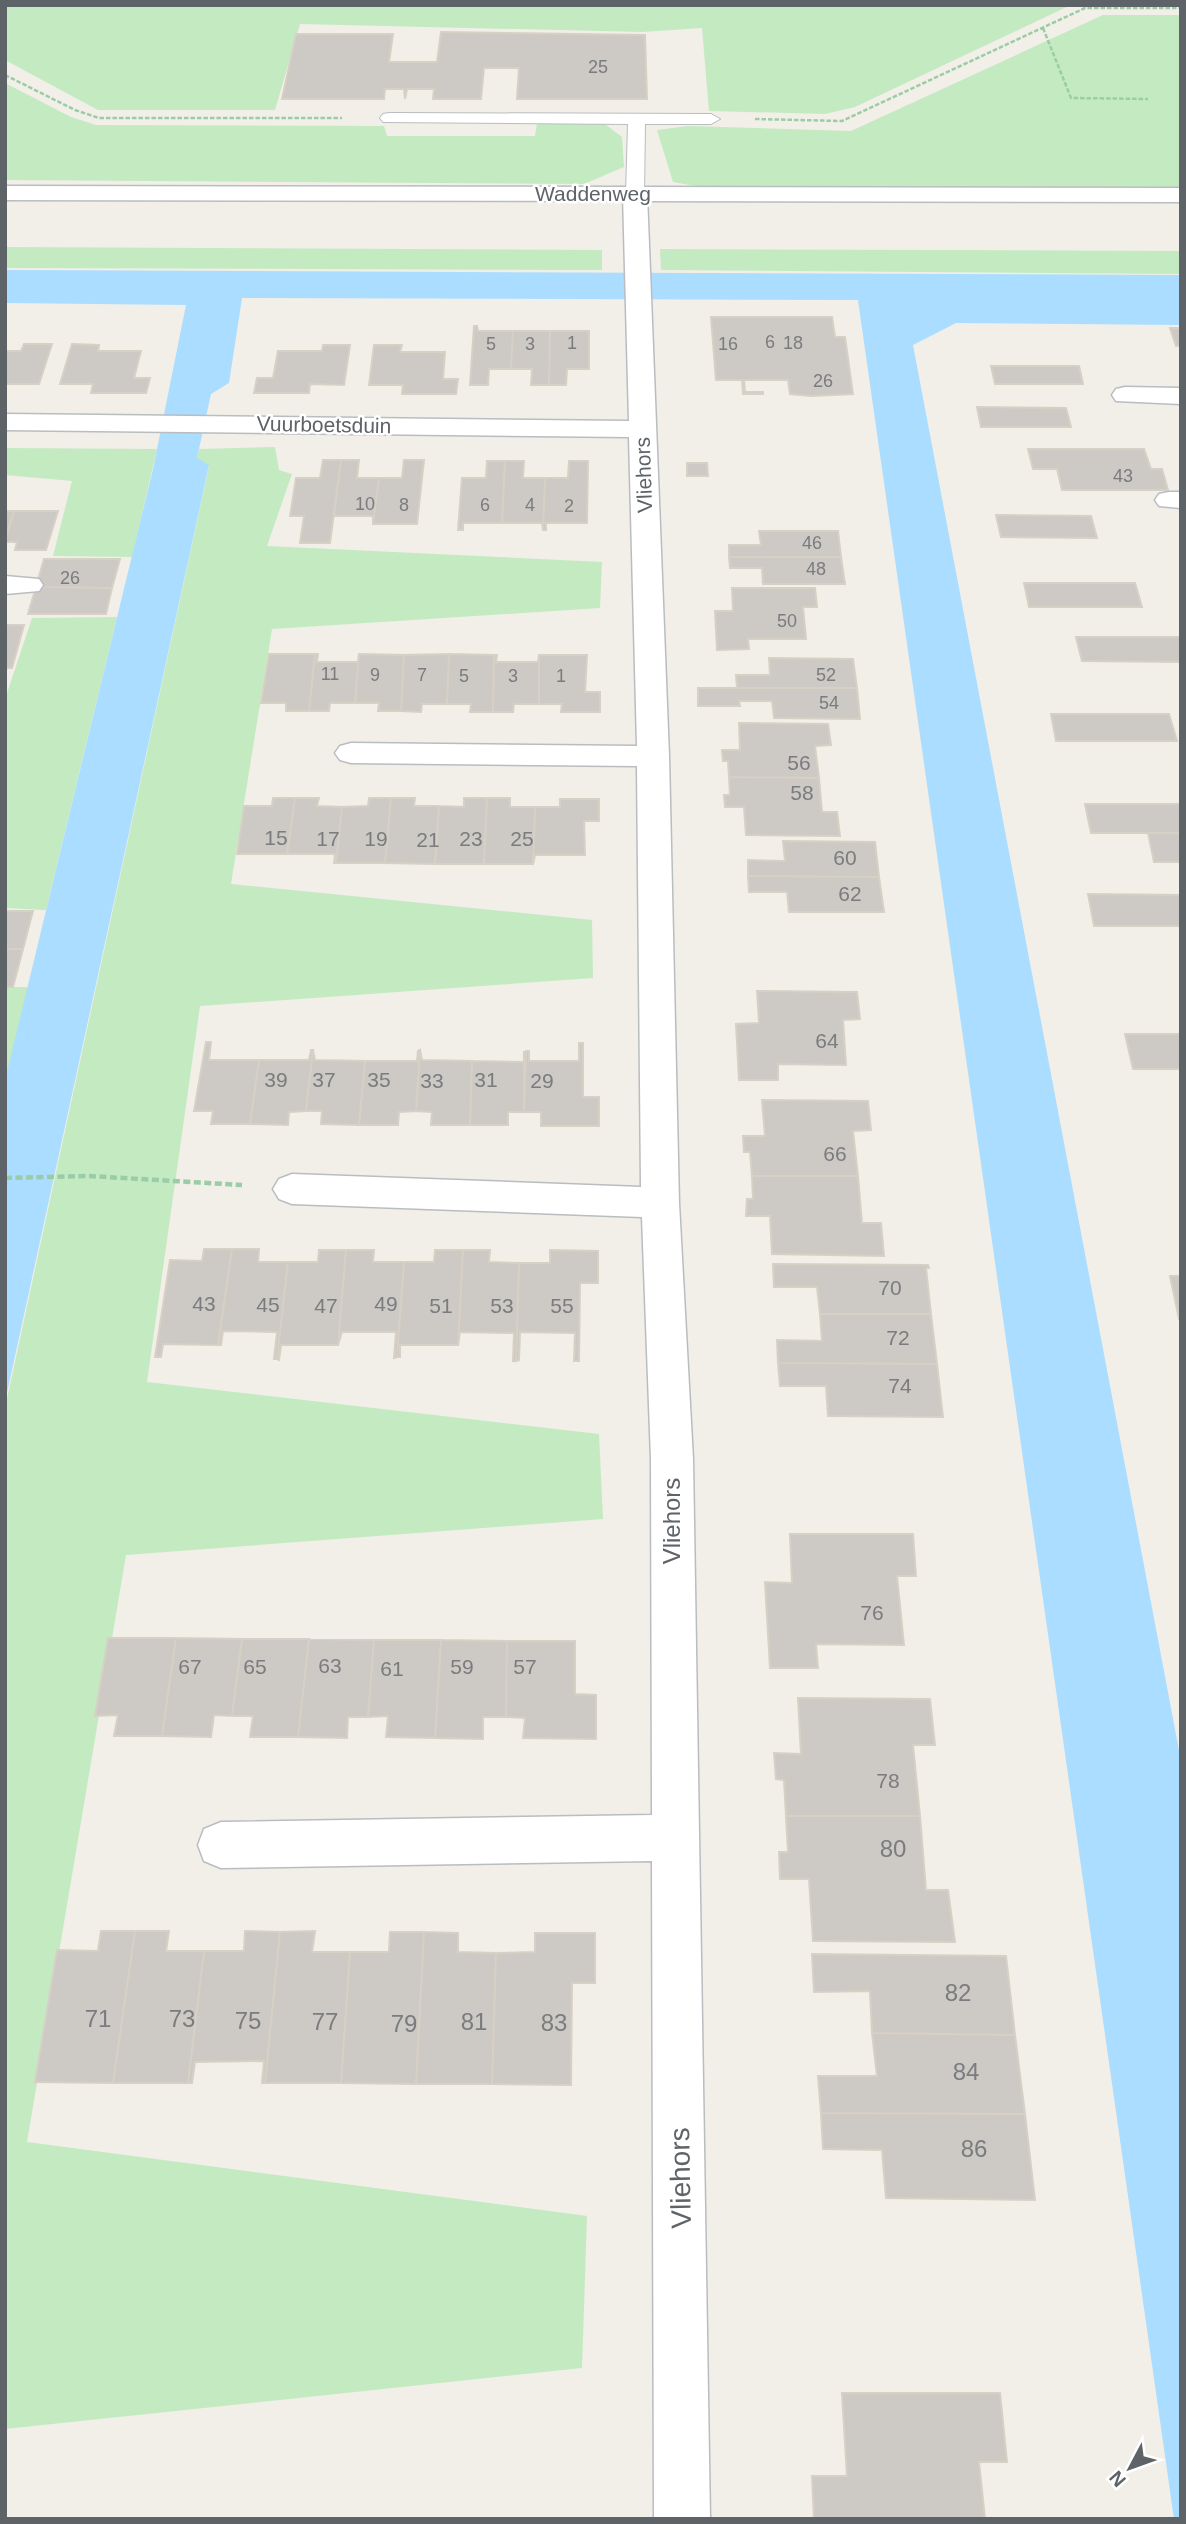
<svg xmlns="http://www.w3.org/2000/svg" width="1186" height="2524" viewBox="0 0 1186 2524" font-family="Helvetica,sans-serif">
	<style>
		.green { fill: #c4eac2 }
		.water { fill: #adf }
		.building { fill: #cdc9c4; stroke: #d7d0c5; stroke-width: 2 }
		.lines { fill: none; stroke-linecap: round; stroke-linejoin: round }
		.service-casing { stroke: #b9bdc1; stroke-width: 2 }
		.minor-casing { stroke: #b9bdc1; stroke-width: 3 }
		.tertiary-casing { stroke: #b9bdc1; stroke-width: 3 }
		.path-far1 { stroke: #9acda6; stroke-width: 2.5; stroke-dasharray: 4.5 2; stroke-linecap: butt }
		.path { stroke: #9acda6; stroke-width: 4.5; stroke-dasharray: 7 3.5; stroke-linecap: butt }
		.service { fill: #fff; fill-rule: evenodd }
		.minor { fill: #fff; fill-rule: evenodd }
		.tertiary { fill: #fff; fill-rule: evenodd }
		.labels { text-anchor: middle; stroke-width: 5; stroke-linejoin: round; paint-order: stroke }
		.far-number-label { font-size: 18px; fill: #7a7c7f }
		.far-street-label { font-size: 21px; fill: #5e6368; stroke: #fff }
		.number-label { font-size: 21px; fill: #7a7c7f }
		.street-label { font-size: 24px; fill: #5e6368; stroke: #fff }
		.near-number-label { font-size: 24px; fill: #7a7c7f }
		.near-street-label { font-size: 28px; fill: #5e6368; stroke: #fff }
	</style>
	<rect width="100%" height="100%" fill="#f1efe7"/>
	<path class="green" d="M5,5H1071L855,107L825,114L709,111L702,28L643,32L300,24L275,110H98L5,60Z
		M1103,15H1181V189L695,186L673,182L657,130L688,126L851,131Z
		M5,83L71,117L96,125L384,126L387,136H535L537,123L605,124L622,137L624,167L584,184L5,180Z
		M5,247L602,250V270L5,268Z
		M660,249L1181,251V274L661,270Z
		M275,447L279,470L292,474L267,546L602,562L600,608L272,629L231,884L592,920L593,978L200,1006L147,1382L599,1434L603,1519L126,1555L27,2142L587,2216L582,2368L5,2429V1408L209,466L197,459L199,449Z
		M5,448L157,449L132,557L53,556L72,481L5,475Z
		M117,617L46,910L5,908V699L32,618Z
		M5,987H34L5,1092Z"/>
	<path class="water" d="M5,270L1181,275V325L956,323L913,345L1181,1761V2519H1174L858,300L242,298L229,383L211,394L197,458L209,465L5,1402V1080L153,469L186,305L5,303Z"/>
	<path class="building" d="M441,32L645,35L647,99H517L519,68H484L481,99H433L434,89H407L405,99L404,89H385L384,99H282L296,34H393L389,62H437Z
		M711,317H832L835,337H845L853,394L811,396L790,394L788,380H744L745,392H763V394H743L742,380H716Z
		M474,326H477L478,331H513L511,369H489L488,385H470Z
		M1170,328H1181V346H1176Z
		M513,331H550L549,385H531L532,369H511Z
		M550,331H589V369H567L566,385H549Z
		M24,344H52L39,384H6L5,387V351H21Z
		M72,344L99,345L98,351H141L134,378H150L146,393H91L93,384H60Z
		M323,345H350L344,385L310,384L309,393H254L257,378H273L278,351H322Z
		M374,345H402L400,352H445L443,379H458L456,394H402L403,385H369Z
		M991,366H1079L1083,384H995Z
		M977,407L1066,408L1071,427H981Z
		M1028,449H1144L1151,469H1162L1168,490H1062L1057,469H1033Z
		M323,460H341L330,543H300L304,516H290L296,478H320Z
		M341,460H359L357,478H379L373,524V516H334Z
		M404,460H424L417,524H373L379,478H402Z
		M487,461H505L502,523H463V530H458L462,478H486Z
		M505,461H524L523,478H545L543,530L542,523H502Z
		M569,461H588L587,523H546V530H543L545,478H568Z
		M687,463H707L708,476H687Z
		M5,511H14L5,538Z
		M14,511H58L46,550H15L17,542H5Z
		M996,515L1091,516L1097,538L1001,537Z
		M759,531H838L841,557H729V545H761Z
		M729,557H841L845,584H763L762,568H730Z
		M44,559H120L112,588L36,587Z
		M1024,583H1135L1142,607H1029Z
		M36,587L112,588L106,614H28Z
		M732,588H815L817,607H803L806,639H748L749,649L717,650L715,611H733Z
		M5,625H24L12,668H5Z
		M1076,637H1181V662L1082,661Z
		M269,654H315L309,711H286V703H261Z
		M315,654H318L317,662H358L359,654L355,703H330L329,711H309Z
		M359,654L404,655L401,711H378L379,703H355Z
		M449,654L447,704H422L421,712L401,711L404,655Z
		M449,654L494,655L493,712H470L471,704H447Z
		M494,655H497L496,662H538L539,655V704H514L513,712H493Z
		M539,655H587L585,692H600V712H561L562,704H539Z
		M769,658L853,659L857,688H737L736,675H770Z
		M698,688H857L860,719L774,718L772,701H739L740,706H698Z
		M1051,714H1169L1177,741H1056Z
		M739,723L828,724L831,745L815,746L819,778L729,777L728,761H723L722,750H740Z
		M729,777L819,778L822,812H837L840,836L746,835L744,807H725L724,795H730Z
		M273,798H295L287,854H237L244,806H272Z
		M295,798H319L317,806L342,807L336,863H334L335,854H287Z
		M369,798H391L385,863H336L342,807L368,806Z
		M391,798H415L414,806H439L435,864L385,863Z
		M464,798H487L484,864H435L439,806L464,807Z
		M487,798H510V807H535L533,864H484Z
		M560,799H599V821H584L585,855H535L533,864L535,807H560Z
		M1085,804H1181V833H1091Z
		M1148,833H1181V862H1154Z
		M783,841L875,842L879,877L748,876V860L785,861Z
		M748,876L879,877L884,912H789L787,892H749Z
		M1088,894L1181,895V926H1094Z
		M5,911H33L23,949H5Z
		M5,949H23L13,987H5Z
		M757,991L857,992L860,1019L843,1020L846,1065L778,1064V1080H739L736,1024L759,1023Z
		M1125,1034H1181V1069H1133Z
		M206,1042H211L209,1060H259L250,1124H211L213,1111H194Z
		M579,1043H583V1097H599V1126H541V1112H524L526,1051H529V1061H579Z
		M311,1050H313L306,1111L289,1112L288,1125L250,1124L259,1060H309Z
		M313,1050L315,1060L365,1061L359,1125L321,1124L322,1111H306Z
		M420,1050L422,1060L472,1061L470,1125H431L432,1112L416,1111Z
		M420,1050L416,1111L399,1112L398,1125H359L365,1061H417L418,1051Z
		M524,1051V1112H508V1125H470L472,1061L524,1062Z
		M762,1100L868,1101L871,1130L853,1131L858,1176H752L750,1152H744L743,1136H765Z
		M752,1176H858L862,1223H881L884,1256L772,1254L770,1216H746L747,1199H753Z
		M204,1249H232L218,1345L163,1344L161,1357H155L170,1260L202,1261Z
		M232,1249H259L258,1262H288L277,1359H274L277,1332L223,1331L221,1345H218Z
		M319,1250H346L338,1345H281L279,1360L277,1359L288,1262H318Z
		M346,1250H374L373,1262H404L397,1357L394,1358L396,1332H342L338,1345Z
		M435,1250H463L458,1345H400V1357H397L404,1262H434Z
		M463,1250H490L489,1262L519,1263L516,1361H513L514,1333L460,1332L458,1345Z
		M550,1250L598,1251V1283H580L579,1361H574L575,1333L520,1332L519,1360L516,1361L519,1263H550Z
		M773,1264L928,1265L929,1268H926L931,1314H820L817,1287H774Z
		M1170,1276H1181V1319H1179Z
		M820,1314H931L937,1364L778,1363L777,1340L822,1341Z
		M778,1363L937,1364L943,1417L828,1416L826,1386H780Z
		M790,1534H913L916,1576H897L904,1645L816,1644L818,1668H770L765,1582L792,1583Z
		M108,1638H176L162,1736H114L118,1715L95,1716Z
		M176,1638L242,1639L232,1716L214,1715L211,1737L162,1736Z
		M242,1639H309L298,1737H250L253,1716H232Z
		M309,1639L374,1640L368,1717H348L347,1738L298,1737Z
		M374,1640H441L435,1738L386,1737L388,1716L368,1717Z
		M441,1640L507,1641L506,1717H483V1739L435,1738Z
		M507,1641H575V1694L596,1695V1739L523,1738L525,1718L506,1717Z
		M798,1698L930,1699L935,1745H913L920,1816H786L784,1780L776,1779L774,1753L801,1754Z
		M786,1816H920L926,1890H948L955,1942L813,1941L809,1879H780L779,1852H788Z
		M101,1931H135L113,2083L35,2082L57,1950L98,1951Z
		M135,1931H169L166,1951H204L188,2083H113Z
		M245,1931L280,1932L265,2083H262L264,2061L195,2062L192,2083H188L204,1951H244Z
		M315,1931L312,1952H350L341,2083H265L280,1932Z
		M390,1932H424L416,2084L341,2083L350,1952H389Z
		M424,1932L458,1933V1952L496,1953L492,2084H416Z
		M535,1933H595V1983H572L571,2085L492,2084L496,1953L535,1952Z
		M812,1954L1006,1956L1015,2035L872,2033L870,1991L814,1992Z
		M872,2033L1015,2035L1025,2114L821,2113L818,2076H877Z
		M821,2113L1025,2114L1035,2200L886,2198L882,2150L823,2149Z
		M842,2393H1000L1007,2462H979L985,2519H814L812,2476H847Z"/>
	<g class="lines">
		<g class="service-casing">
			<path id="service" d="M389,113L711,114L720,119L711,124H645L644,194L635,199L626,194L628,124L383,122L380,118L383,114Z"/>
		</g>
		<g class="minor-casing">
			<path id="minor" d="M635,187L643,189L647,194L669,756L679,1203L693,1459L710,2519H654L652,1861L221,1868L204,1861L198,1845L204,1829L221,1822L652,1815L651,1459L642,1217L292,1204L279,1199L273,1189L279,1179L292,1174L641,1187L637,766L351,763L340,760L335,753L340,746L351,743L637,746L629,437L5,430V414L629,421L623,194L627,189Z
				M1125,387L1181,388V404L1116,401L1112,395L1116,389Z
				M1169,492H1181V508L1159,506L1155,500L1159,494Z
				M5,576L39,579L43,585L39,591L5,594Z"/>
		</g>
		<g class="tertiary-casing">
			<path id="tertiary" d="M5,186L1181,188V202L5,200Z"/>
		</g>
		<path class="path-far1" d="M1043,28L1071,98L1148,99
			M5,75L75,110L99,118H342
			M755,119L842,121L1085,8H1181"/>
		<path class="path" d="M5,1178L89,1176L242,1185"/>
		<use href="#service" class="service"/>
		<use href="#minor" class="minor"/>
		<use href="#tertiary" class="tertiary"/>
	</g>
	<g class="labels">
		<g class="far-number-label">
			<text x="598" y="73">25</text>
			<text x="770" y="348">6</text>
			<text x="572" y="349">1</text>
			<text x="793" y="349">18</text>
			<text x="491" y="350">5</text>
			<text x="530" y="350">3</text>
			<text x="728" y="350">16</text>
			<text x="823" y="387">26</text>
			<text x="1123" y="482">43</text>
			<text x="365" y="510">10</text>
			<text x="404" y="511">8</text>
			<text x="485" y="511">6</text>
			<text x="530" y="511">4</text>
			<text x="569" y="512">2</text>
			<text x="812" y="549">46</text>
			<text x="816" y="575">48</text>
			<text x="70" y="584">26</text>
			<text x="787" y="627">50</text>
			<text x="330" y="680">11</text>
			<text x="375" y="681">9</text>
			<text x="422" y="681">7</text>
			<text x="826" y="681">52</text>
			<text x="464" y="682">5</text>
			<text x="513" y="682">3</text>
			<text x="561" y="682">1</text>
			<text x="829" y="709">54</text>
		</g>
		<g class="far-street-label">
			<text x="593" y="201">Waddenweg</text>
			<text transform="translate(324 425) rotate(1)" y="7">Vuurboetsduin</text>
			<text transform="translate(644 475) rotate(-92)" y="7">Vliehors</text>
		</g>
		<g class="number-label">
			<text x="799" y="770">56</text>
			<text x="802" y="800">58</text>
			<text x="276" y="845">15</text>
			<text x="328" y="846">17</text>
			<text x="376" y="846">19</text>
			<text x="471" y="846">23</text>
			<text x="522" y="846">25</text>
			<text x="428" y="847">21</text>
			<text x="845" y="865">60</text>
			<text x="850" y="901">62</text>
			<text x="827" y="1048">64</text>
			<text x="276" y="1087">39</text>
			<text x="324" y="1087">37</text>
			<text x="379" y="1087">35</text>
			<text x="486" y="1087">31</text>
			<text x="432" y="1088">33</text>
			<text x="542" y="1088">29</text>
			<text x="835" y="1161">66</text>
			<text x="890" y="1295">70</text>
			<text x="204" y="1311">43</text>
			<text x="386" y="1311">49</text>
			<text x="268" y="1312">45</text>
			<text x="326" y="1313">47</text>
			<text x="441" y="1313">51</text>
			<text x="502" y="1313">53</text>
			<text x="562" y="1313">55</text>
			<text x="898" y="1345">72</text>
			<text x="900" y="1393">74</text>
			<text x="872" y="1620">76</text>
			<text x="330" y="1673">63</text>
			<text x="190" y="1674">67</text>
			<text x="255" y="1674">65</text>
			<text x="462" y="1674">59</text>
			<text x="525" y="1674">57</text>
			<text x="392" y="1676">61</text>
			<text x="888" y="1788">78</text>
		</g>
		<g class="street-label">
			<text transform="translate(672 1521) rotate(-90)" y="8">Vliehors</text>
		</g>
		<g class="near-number-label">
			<text x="893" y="1857">80</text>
			<text x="958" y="2001">82</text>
			<text x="98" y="2027">71</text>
			<text x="182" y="2027">73</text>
			<text x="248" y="2029">75</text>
			<text x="325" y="2030">77</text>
			<text x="474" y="2030">81</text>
			<text x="554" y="2031">83</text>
			<text x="404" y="2032">79</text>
			<text x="966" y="2080">84</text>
			<text x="974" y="2157">86</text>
		</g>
		<g class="near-street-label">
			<text transform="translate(680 2178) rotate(-91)" y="10">Vliehors</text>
		</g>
	</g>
	<rect width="1186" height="2524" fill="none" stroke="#5e6368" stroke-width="14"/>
	<g transform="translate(1130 2468) rotate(229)" stroke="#ffffff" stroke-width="5" paint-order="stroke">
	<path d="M0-5L12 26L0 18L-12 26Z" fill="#5e6368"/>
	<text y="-10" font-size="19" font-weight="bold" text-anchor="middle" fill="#5e6368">N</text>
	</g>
</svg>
